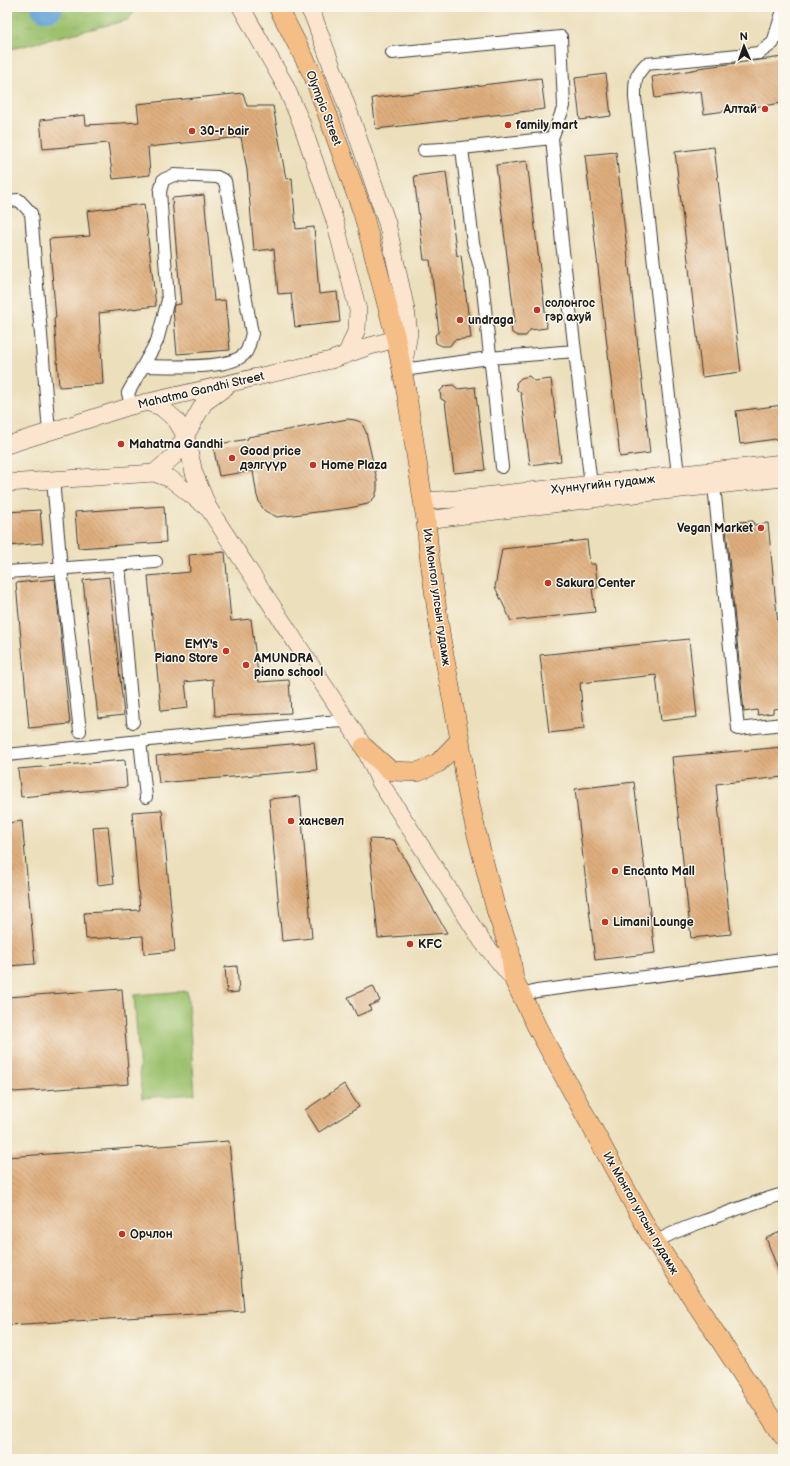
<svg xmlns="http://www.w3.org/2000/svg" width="790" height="1466" viewBox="0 0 790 1466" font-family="'Balsamiq Sans',sans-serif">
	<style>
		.grass { fill: url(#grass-tufts); stroke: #5b6e44 }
		.green { fill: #9ac06b; stroke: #5b6e44 }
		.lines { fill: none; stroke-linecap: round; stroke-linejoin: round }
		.river { stroke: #64a2d6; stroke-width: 28 }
		.building { fill: url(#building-back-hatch) }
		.minor-casing { stroke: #3b3934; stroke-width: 14 }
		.secondary-casing { stroke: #3b3934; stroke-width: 18 }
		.primary-casing { stroke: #3b3934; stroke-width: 20 }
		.minor { stroke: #fff; stroke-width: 12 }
		.secondary { stroke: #fbe5cf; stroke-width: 17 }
		.primary { stroke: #f6be87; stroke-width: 19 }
		.poi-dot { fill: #c8321e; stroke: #fbf7ec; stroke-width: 1.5 }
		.labels { text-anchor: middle; stroke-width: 3; stroke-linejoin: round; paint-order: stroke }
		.street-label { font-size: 12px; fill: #1c1c1c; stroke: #fbf7ec }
		.poi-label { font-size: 12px; font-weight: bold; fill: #1c1c1c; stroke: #fbf7ec; text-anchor: start }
	</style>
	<defs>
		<pattern id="grass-tufts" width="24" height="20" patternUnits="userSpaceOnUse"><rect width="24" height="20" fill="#9ac06b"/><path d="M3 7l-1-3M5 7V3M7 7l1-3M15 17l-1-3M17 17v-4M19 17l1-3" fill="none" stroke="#84a45c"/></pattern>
		<pattern id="building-back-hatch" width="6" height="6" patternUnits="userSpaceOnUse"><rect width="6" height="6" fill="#dead7d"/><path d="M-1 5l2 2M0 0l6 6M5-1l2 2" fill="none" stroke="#be946b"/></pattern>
	</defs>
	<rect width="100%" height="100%" fill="#fbf7ec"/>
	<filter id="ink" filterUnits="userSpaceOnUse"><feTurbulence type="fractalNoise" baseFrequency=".025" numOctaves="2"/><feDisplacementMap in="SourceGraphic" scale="8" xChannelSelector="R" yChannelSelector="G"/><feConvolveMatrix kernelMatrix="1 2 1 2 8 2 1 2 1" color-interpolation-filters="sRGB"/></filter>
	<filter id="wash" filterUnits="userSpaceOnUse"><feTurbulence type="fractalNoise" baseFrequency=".012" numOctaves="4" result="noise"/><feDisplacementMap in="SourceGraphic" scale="16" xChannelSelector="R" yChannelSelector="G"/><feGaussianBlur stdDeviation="0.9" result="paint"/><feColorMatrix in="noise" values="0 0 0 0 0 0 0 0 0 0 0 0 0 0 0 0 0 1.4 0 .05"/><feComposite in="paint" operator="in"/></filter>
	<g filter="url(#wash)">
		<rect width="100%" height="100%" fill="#ecdfbc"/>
		<path class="grass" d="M7,7H138L128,20L7,50Z"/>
		<path class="green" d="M187,991L195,1094L142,1098L134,995Z"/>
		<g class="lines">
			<path class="river" d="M45,7H49"/>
		</g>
		<g id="blocks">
			<path class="building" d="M783,57V103L704,114L701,91L655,98L652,77L698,69V68Z
				M606,74L611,116L580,120L575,78Z
				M541,78L545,109L376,129L372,98Z
				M243,93L247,106H273L286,179L292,178L296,229L314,227L319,294L337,292L340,322L295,327L291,293L278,294L274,249L254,251L247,170L241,137L148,147L150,175L113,179L108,143L43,149L40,120L85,115L86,125L139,122L137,104Z
				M714,147L741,372L702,377L675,152Z
				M616,152L650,453L620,457L585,155Z
				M527,161L547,328L530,330L526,336H518L512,333L511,325L515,322L496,165Z
				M446,172L457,256L461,255L471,338L454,340L450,346H442L436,343L435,335L439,332L430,260H424L414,176Z
				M204,195L214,301L225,300L230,350L177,354L173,309L174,305L181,304L172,198Z
				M144,204L156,306L99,313L103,384L59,387L54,318H56L49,239L90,236L87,211Z
				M529,376L534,381L551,379L561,461L530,465L521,393L517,390L516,383L521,378Z
				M453,385L458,389L475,387L485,470L454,473L445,401L441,399L440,391L445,386Z
				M783,405V438L740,444L736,411Z
				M348,419L355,420L361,422L366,432L370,449L377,480V490L375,497L368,504L349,508L277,517L265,511L260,504L257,496L253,471L219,476L213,445L248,439V437Z
				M164,506L166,542L78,548L75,512Z
				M40,510L43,543L7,546V512Z
				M753,521L754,525L768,523L783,676V708L773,709V713L758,715L757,710L744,712L726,528L739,526V522Z
				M587,540L590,564H595L598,588H592L595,612L511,621L495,587L502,549Z
				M225,552L231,621L251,619L259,682L289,680L291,713L215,716L213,679L185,682L188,708L161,711L148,576L190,572L189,555Z
				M109,577L124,715L98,718L83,580Z
				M55,579L70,724L29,728L16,583Z
				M689,639L697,717L661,721L656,675L580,683L584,729L549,733L540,655Z
				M314,742L317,770L159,783L156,756Z
				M783,747V777L716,784L731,934L691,938L672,757Z
				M125,760L127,787L21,797L18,769Z
				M634,782L655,953L595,960L575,789Z
				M300,796L312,938L282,941L269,799Z
				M162,810L175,951L144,954L143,936L86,939L84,913L140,910L132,812Z
				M22,821L35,964L7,966V823Z
				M108,826L114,883L98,885L93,827Z
				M369,839L394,840L447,933L378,938Z
				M237,966L239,992L227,993L225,967Z
				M373,986L380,1001L369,1006L371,1010L357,1016L348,997Z
				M122,989L129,1084L15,1092L7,1089V997Z
				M344,1084L359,1107L319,1132L305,1110Z
				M229,1141L244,1311L7,1325V1157Z
				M783,1231V1280H782L766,1238Z"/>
		</g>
	</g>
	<g filter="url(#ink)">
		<use href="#blocks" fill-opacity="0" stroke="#3b3934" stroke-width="1"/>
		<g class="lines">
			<g class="minor-casing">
				<path id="minor" d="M392,53L561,37L564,106L552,138L562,243L591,485
					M462,148L473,243L481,271L502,467
					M424,150L462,148L552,138
					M7,201L19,200L31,213L49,432
					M403,370L489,358L575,351
					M131,406L128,393L157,341L168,300L160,192L163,180L174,175L217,177L225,181L252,334C250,339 249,348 246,352C234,371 165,366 143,366
					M678,475L635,98C635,82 634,76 646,64L759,53L773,43L783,10
					M53,480L61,569L80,731
					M714,485L738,729L783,724
					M119,565L133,722
					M7,572L156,562
					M7,755L140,741
					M146,797L140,741L327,722L347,721
					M522,995L537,991L783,959
					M656,1242C675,1230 697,1224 718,1216C740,1208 761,1200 783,1194"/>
			</g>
			<g class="secondary-casing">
				<path id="secondary" d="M241,7L285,85L301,122L334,218L358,310L357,329L346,355
					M308,7L314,18L353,123L387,223L406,310L409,333L403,368
					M146,402L161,407L176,420L186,437L194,473L208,507
					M7,445L131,406L331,360L370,346L396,339
					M154,473L174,456L204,403L226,387
					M7,483L154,473L171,479L209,509L364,747L380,782L482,941L514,980
					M423,501L456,499L783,463
					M426,520L608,497L783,478"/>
			</g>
			<g class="primary-casing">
				<path id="primary" d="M278,7L314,77L363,213L396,339L407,396L426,520L429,554L441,639L460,740L467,790L476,831L496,910L510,951L514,980L537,1027L649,1232L783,1436
					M364,747L391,771L418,772L438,763L460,740"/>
			</g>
			<use href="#minor" class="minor"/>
			<use href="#secondary" class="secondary"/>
			<use href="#primary" class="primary"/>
		</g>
	</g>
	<g class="poi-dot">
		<circle cx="765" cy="109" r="4"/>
		<circle cx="508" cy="125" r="4"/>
		<circle cx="192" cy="131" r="4"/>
		<circle cx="537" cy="310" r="4"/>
		<circle cx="460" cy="320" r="4"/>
		<circle cx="121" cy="444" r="4"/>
		<circle cx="232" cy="458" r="4"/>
		<circle cx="313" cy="465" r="4"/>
		<circle cx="761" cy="528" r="4"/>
		<circle cx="548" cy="583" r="4"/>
		<circle cx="226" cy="651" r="4"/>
		<circle cx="246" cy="665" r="4"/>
		<circle cx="291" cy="821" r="4"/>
		<circle cx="615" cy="871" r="4"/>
		<circle cx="605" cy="922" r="4"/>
		<circle cx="410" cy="944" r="4"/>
		<circle cx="122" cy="1234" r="4"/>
	</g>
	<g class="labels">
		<g class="street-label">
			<text transform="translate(324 108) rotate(69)" y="4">Olympic Street</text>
			<text transform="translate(201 390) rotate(-13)" y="4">Mahatma Gandhi Street</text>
			<text transform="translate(603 484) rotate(-6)" y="4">Хүннүгийн гудамж</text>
			<text transform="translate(437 597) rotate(82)" y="4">Их Монгол улсын гудамж</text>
			<text transform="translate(641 1213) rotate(60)" y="4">Их Монгол улсын гудамж</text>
		</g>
		<g class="poi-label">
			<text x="757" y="113" text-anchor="end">Алтай</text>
			<text x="516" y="129">family mart</text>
			<text x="200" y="135">30-r bair</text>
			<text x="545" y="307">солонгос<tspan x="545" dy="14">гэр ахуй</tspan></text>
			<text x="468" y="324">undraga</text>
			<text x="129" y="448">Mahatma Gandhi</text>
			<text x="240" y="455">Good price<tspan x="240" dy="14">дэлгүүр</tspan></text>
			<text x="321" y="469">Home Plaza</text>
			<text x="753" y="532" text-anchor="end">Vegan Market</text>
			<text x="556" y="587">Sakura Center</text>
			<text x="218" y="648" text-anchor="end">EMY's<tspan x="218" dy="14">Piano Store</tspan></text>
			<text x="254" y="662">AMUNDRA<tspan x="254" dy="14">piano school</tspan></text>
			<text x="299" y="825">хансвел</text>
			<text x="623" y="875">Encanto Mall</text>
			<text x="613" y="926">Limani Lounge</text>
			<text x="418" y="948">KFC</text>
			<text x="130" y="1238">Орчлон</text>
		</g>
	</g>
	<rect width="790" height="1466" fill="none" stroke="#fbf7ec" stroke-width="24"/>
	<g transform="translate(744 46) rotate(358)" stroke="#fbf7ec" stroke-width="3" paint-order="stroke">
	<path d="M0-3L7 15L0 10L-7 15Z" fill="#1c1c1c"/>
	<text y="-6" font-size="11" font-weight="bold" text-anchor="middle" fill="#1c1c1c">N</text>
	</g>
</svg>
